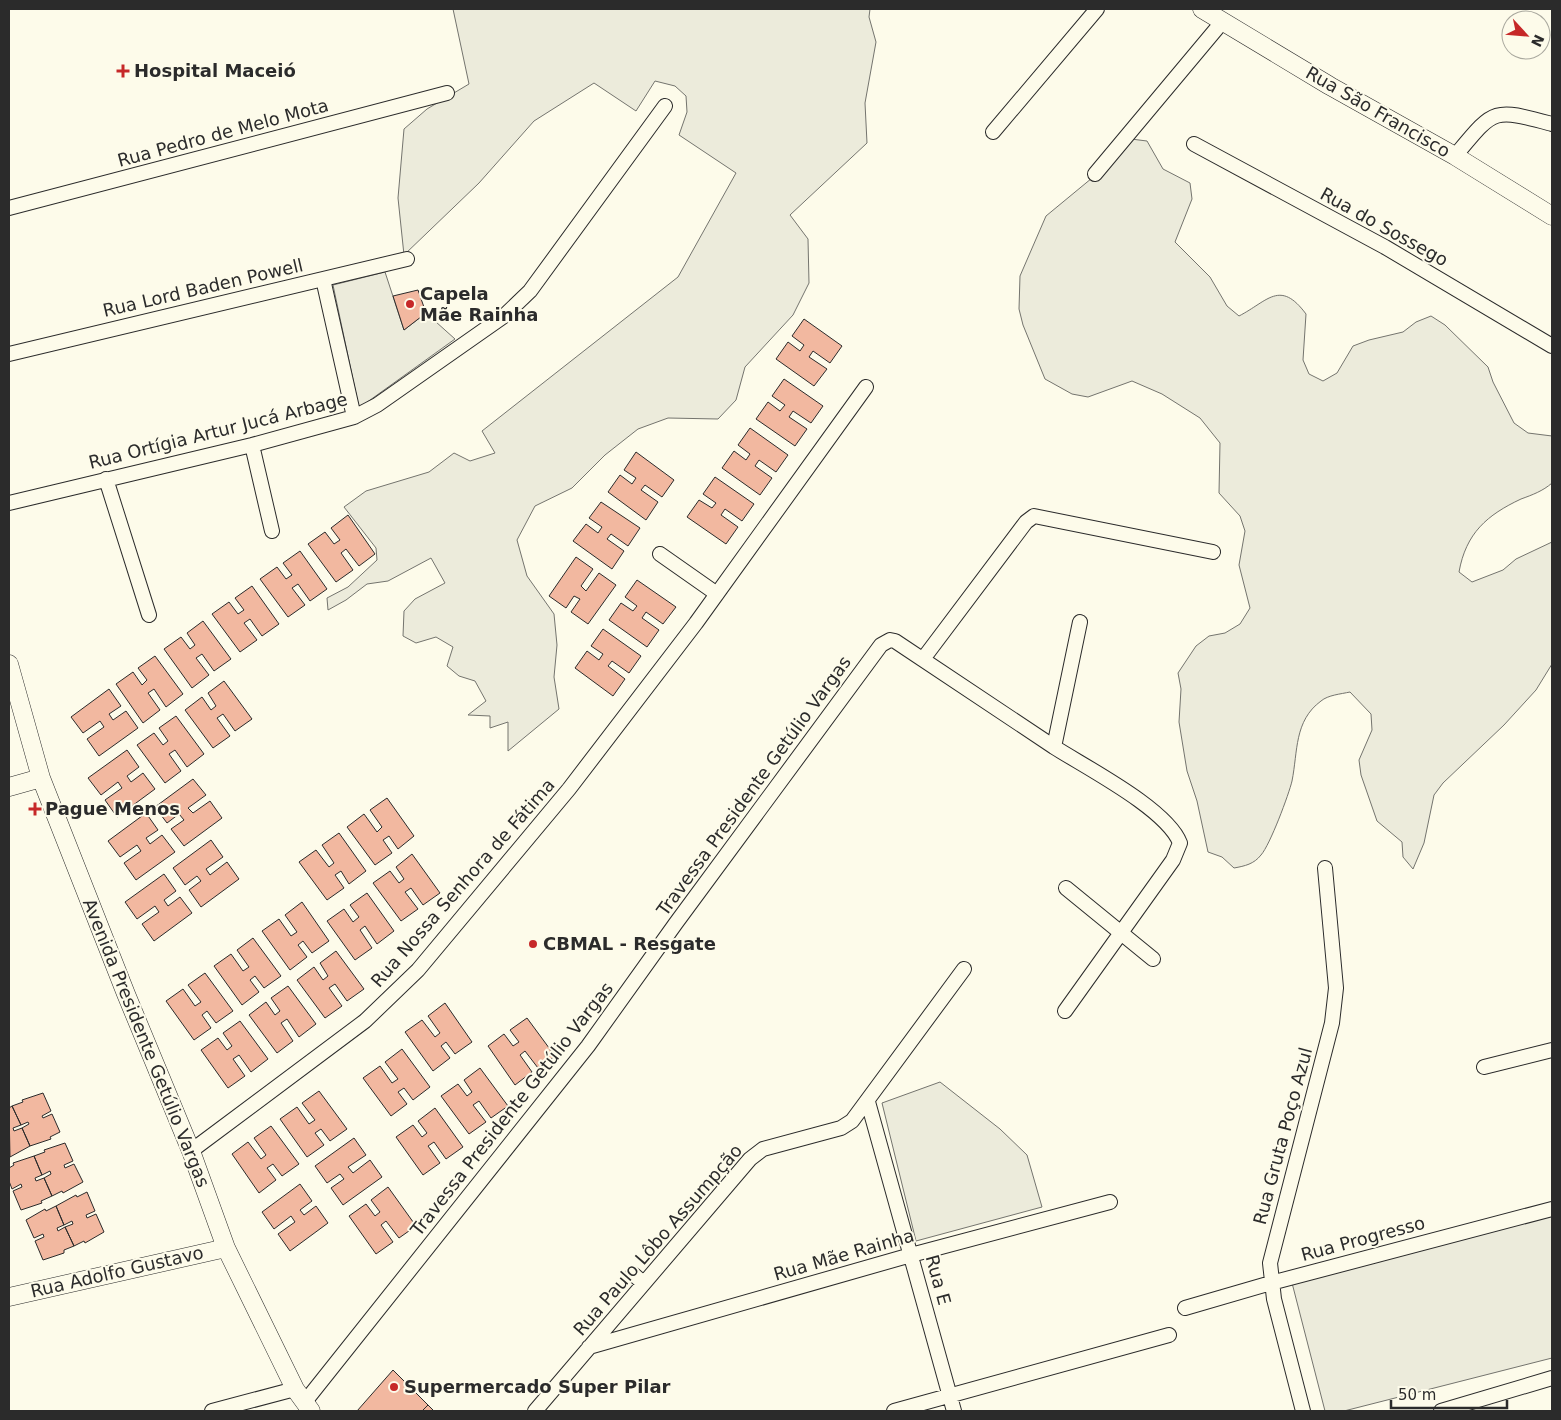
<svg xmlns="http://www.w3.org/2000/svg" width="1561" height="1420" viewBox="0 0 1561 1420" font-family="'DejaVu Sans',sans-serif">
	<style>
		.green { fill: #ecebdb; stroke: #74746e }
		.building { fill: #f2b8a0; stroke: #2b2b2b }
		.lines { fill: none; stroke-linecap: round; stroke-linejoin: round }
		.minor-casing { stroke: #2b2b2b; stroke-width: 16 }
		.tertiary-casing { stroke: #2b2b2b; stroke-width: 19 }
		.minor { stroke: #fdfbea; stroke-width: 14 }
		.tertiary { stroke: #fdfbea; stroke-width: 18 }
		.poi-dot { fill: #c62828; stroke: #fdfbea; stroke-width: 2 }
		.labels { text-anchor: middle; stroke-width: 4; stroke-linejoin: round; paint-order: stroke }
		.poi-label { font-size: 18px; font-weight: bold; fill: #2b2b2b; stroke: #fdfbea; text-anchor: start }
		.street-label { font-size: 18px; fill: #2b2b2b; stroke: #fdfbea }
	</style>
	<rect width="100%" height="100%" fill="#fdfbea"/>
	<path class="green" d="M453,9H870L869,17L876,42L865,103L867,143L790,215L808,239L809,283L793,315L745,367L736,400L718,419L668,418L638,429L605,455L572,488L535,506L517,540L527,576L554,614L557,645L554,677L559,709L508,751V722L490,728V716L468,715L486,701L475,681L459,676L447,666L453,647L436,637L416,643L403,636L404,611L415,599L445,583L431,558L388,581L367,584L346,600L328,610L327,598L348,587L377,560L376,548L344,507L366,491L429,472L454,453L470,461L495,453L482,431L678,277L736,173L679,135L687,112L686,96L675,86L655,81L636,111L594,83L534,121L479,183L404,255L398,198L404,129L427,109L469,84Z
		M1131,139L1147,141L1163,169L1190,183L1192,199L1175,242L1210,277L1227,306L1239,316C1268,301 1280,279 1306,314L1303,360L1309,374L1323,381L1337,373L1353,346L1369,340L1403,332L1416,322L1431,316L1445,325L1488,367L1493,382L1514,423L1528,433L1552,436V483C1543,491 1532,495 1521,499C1487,515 1466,533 1459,572L1472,582L1503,570L1516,559L1552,542V664L1536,690L1504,725L1443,783L1434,795L1424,843L1413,869L1403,857L1402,842L1377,821L1361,775L1359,760L1372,730L1371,714L1350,692C1341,694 1328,695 1321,701C1294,721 1298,751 1292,781C1289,794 1270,845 1261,855C1254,864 1245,866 1234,868L1222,857L1208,852L1197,801L1187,771L1179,722L1181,689L1178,673L1196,646L1209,636L1225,633L1240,624L1250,608L1239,565L1245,531L1240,516L1219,493L1220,443L1200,418L1162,394L1132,381L1088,397L1072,394L1045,379L1023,325L1019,309L1020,276L1046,216L1109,164Z
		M385,272L404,330L426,313L455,339L359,408L333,285Z
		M940,1082L1000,1129L1027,1155L1042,1207L916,1241L882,1103Z
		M1552,1205V1358L1344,1411H1325L1291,1279Z"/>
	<path class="building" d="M418,290L426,313L404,330L393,296Z
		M804,319L842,346L830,363L813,351L809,357L827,369L814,386L776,359L788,342L800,351L804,345L792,336Z
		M784,379L823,406L811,423L793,411L789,417L807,429L795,446L756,419L768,402L780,411L785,405L772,396Z
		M750,428L788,455L776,472L759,460L755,466L772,478L760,495L722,468L734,451L746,460L750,454L738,445Z
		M636,452L674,480L662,497L645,485L641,490L658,502L646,520L608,492L620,475L632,484L636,478L624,470Z
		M715,477L754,504L742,521L725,509L721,515L738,527L726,544L687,517L699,500L712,508L716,503L703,494Z
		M601,502L640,528L628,546L611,534L607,539L624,551L612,569L573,541L586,524L598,533L602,527L589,518Z
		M348,515L375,554L359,566L346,549L341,553L353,570L336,582L308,544L325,532L334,544L340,540L331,528Z
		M300,551L327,589L310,601L298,584L292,588L305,605L288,617L260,579L277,567L286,579L292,575L283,563Z
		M576,557L593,569L581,586L586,591L599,573L616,585L588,624L571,612L580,599L574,596L566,608L549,596Z
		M637,580L676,607L663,624L646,612L642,618L659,630L647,647L609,620L621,603L633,611L637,606L625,597Z
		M252,586L279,624L262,636L250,619L244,623L257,640L240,652L212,614L229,602L238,614L244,610L235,598Z
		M203,621L231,659L214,671L202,654L196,658L209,675L192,688L164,649L181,637L190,649L195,645L187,633Z
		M603,629L641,656L629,673L612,661L608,666L625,679L613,696L575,668L587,651L599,660L603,654L591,646Z
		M155,656L183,694L166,707L154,689L148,693L160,710L143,723L116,684L133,672L142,685L147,680L138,668Z
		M224,681L252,719L235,731L223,714L217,718L230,736L213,748L185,710L202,697L211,710L216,706L208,693Z
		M109,689L121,706L109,714L113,720L126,711L138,728L99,756L87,739L104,727L100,721L83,733L71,717Z
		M176,716L204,754L187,767L175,750L169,754L181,771L165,783L137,745L154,733L163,745L168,741L159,728Z
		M127,750L139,767L127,776L131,782L143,773L155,789L117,817L105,800L122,788L118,782L101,795L88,778Z
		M193,779L206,795L188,808L193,813L210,801L222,818L184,846L171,829L184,820L179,814L167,823L155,807Z
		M387,798L414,836L398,849L389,836L383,840L392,853L375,865L347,827L364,814L377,832L382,827L370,810Z
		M146,813L158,830L146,838L150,844L162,835L175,852L136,880L124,863L141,851L137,845L120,857L108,841Z
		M339,833L366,871L349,884L341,871L335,875L344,888L327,900L299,862L316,850L329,867L334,863L322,845Z
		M211,840L223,857L206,869L210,875L227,862L239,879L201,907L189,890L201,881L197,876L185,885L173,868Z
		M412,854L440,893L423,905L411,888L405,892L418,909L401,921L373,883L390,871L399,883L404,879L396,867Z
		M164,874L176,891L164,900L168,906L180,897L192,913L154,941L142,924L159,912L155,906L137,919L125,902Z
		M367,893L394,931L377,944L365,926L360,930L372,948L355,960L327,921L344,909L353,922L359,917L350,905Z
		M302,902L329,941L312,953L303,941L298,945L307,957L290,970L262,931L279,919L291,936L297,932L285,915Z
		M253,938L281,976L264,988L255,976L250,980L259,992L242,1005L214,966L231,954L243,971L249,967L237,950Z
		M336,951L364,989L347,1001L335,984L329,988L342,1006L325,1018L297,980L314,967L323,980L328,976L320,963Z
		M205,973L233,1011L216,1023L207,1011L202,1015L211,1028L194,1040L166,1001L183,989L195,1006L201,1002L188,985Z
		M288,986L316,1024L299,1037L287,1019L281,1023L293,1041L277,1053L249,1015L266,1002L275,1015L280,1011L271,998Z
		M445,1003L472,1042L455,1054L446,1042L441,1046L450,1058L433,1071L405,1032L422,1020L435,1037L440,1033L428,1016Z
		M527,1018L555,1056L538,1068L525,1051L520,1055L532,1072L515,1085L488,1046L504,1034L513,1046L519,1042L510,1030Z
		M240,1021L268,1059L251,1072L239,1055L233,1059L245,1076L228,1088L201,1050L218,1038L227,1050L232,1046L223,1033Z
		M402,1049L430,1087L413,1100L404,1088L398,1092L407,1104L391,1116L363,1078L380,1066L392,1083L398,1079L385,1062Z
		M480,1068L508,1106L491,1118L479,1101L473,1105L486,1122L469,1134L441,1096L458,1084L467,1096L472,1092L464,1080Z
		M319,1091L347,1129L330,1141L321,1129L315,1133L324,1145L307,1157L280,1119L297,1107L309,1124L315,1120L302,1103Z
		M43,1093L51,1111L42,1116L43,1118L52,1114L60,1132L50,1137L51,1139L30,1146L22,1128L29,1124L28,1122L21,1125L12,1106L23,1102L22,1100Z
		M12,1106L21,1125L13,1128L14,1131L22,1128L30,1146L10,1157L9,1108Z
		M435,1108L463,1147L446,1159L434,1142L428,1146L440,1163L423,1175L396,1137L413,1125L422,1137L427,1133L418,1121Z
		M271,1126L299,1164L282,1176L273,1164L267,1168L276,1180L259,1193L232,1154L248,1142L261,1159L266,1155L254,1138Z
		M354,1138L366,1155L348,1167L353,1173L370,1160L382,1177L343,1205L331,1188L344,1179L340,1174L327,1183L315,1166Z
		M65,1143L73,1161L64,1165L65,1168L74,1164L83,1182L63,1193L62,1191L52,1196L44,1178L51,1174L50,1171L42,1175L34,1156L45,1152L44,1150Z
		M34,1156L42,1175L35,1178L36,1181L44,1178L52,1196L41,1201L42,1203L21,1210L13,1191L22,1187L21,1184L12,1189L9,1181V1168L14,1165L13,1163Z
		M300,1184L312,1201L300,1210L304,1215L316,1206L328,1223L290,1251L278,1234L295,1222L291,1216L274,1229L262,1212Z
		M388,1187L416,1226L399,1238L386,1221L381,1225L393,1242L376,1254L349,1216L366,1204L375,1216L380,1212L371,1200Z
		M87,1192L95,1211L86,1215L87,1218L96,1214L104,1232L85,1243L84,1241L74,1246L65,1227L73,1224L72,1221L64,1225L56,1206L76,1195L77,1197Z
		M56,1206L64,1225L57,1228L58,1231L65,1227L74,1246L64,1250V1253L43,1260L35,1241L44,1237L43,1234L34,1238L26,1220L45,1209L46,1211Z
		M393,1370L428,1405L422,1411H357Z
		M428,1405L434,1411H422Z"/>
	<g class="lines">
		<g class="minor-casing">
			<path id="minor" d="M993,132L1097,9
				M1194,144L1385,247L1552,346
				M1455,156C1495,108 1492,108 1552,124
				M1095,174L1223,21
				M9,208L447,93
				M323,279L354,417
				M9,354L407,259
				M252,445L272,531
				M106,479L149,615
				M9,503L252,445L354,417L377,405L504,316L530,291L665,106
				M660,554L717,594
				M923,659L1026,522L1034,516L1213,552
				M1054,747C1087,768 1167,809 1180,843L1173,860L1065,1011
				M1066,888L1153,959
				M1484,1067L1552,1050
				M868,1102L954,1411
				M191,1151L365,1021L418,970L569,789L696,623L866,387
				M633,1274L642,1282
				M1185,1308L1271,1283L1552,1209
				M589,1347L911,1255L1110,1202
				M304,1403L588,1046L676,923L881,645L890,640L895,641L1054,747L1080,622
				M212,1411L295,1389
				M535,1411L750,1159L763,1149L841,1128L852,1121L964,969
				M894,1411L1169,1335
				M1303,1411L1274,1299L1270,1263L1332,1023L1336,988L1325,868
				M1441,1411L1552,1378"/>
		</g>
		<g class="tertiary-casing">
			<path id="tertiary" d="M1202,9L1330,86L1455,156L1552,216
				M9,664L41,778L126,994L191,1151L226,1248L295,1389L311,1411
				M9,787L41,778
				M9,1297L226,1248"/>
		</g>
		<use href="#minor" class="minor"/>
		<use href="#tertiary" class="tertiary"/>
	</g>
	<g class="poi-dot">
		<path d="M120.5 63.5h5v5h5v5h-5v5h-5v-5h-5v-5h5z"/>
		<circle cx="410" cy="304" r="5"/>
		<path d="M32.5 801.5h5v5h5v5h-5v5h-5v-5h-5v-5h5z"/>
		<circle cx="533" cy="944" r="5"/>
		<circle cx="394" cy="1387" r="5"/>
	</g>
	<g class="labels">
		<g class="poi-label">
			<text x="134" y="77">Hospital Maceió</text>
			<text x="420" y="300">Capela<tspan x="420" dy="21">Mãe Rainha</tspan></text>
			<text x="45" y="815">Pague Menos</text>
			<text x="543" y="950">CBMAL - Resgate</text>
			<text x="404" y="1393">Supermercado Super Pilar</text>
		</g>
		<g class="street-label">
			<text transform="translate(1378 112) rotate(30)" y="6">Rua São Francisco</text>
			<text transform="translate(223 133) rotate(-15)" y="6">Rua Pedro de Melo Mota</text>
			<text transform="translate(1384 227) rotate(29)" y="6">Rua do Sossego</text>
			<text transform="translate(203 288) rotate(-13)" y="6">Rua Lord Baden Powell</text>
			<text transform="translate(218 431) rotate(-14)" y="6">Rua Ortígia Artur Jucá Arbage</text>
			<text transform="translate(754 786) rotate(-54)" y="6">Travessa Presidente Getúlio Vargas</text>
			<text transform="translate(463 883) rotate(-49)" y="6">Rua Nossa Senhora de Fátima</text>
			<text transform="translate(146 1043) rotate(68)" y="6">Avenida Presidente Getúlio Vargas</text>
			<text transform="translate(512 1109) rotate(-52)" y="6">Travessa Presidente Getúlio Vargas</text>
			<text transform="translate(1283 1136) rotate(-75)" y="6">Rua Gruta Poço Azul</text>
			<text transform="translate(1363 1239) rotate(-15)" y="6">Rua Progresso</text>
			<text transform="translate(658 1240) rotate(-49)" y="6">Rua Paulo Lôbo Assumpção</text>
			<text transform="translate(844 1255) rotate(-16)" y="6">Rua Mãe Rainha</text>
			<text transform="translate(117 1272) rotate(-13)" y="6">Rua Adolfo Gustavo</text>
			<text transform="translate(938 1280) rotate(75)" y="6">Rua E</text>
		</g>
	</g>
	<rect width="1561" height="1420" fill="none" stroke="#2b2b2b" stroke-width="20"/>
	<g transform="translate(1526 35) rotate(116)"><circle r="24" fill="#fdfbea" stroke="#a9a89e"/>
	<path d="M0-4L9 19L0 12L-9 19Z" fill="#c62828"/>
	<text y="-8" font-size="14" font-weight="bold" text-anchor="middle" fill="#2b2b2b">N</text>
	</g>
	<path d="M1391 1400v8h116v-8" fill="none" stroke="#2b2b2b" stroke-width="2.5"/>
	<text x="1398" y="1400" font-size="15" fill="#2b2b2b" stroke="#fdfbea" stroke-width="4" paint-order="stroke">50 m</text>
</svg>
